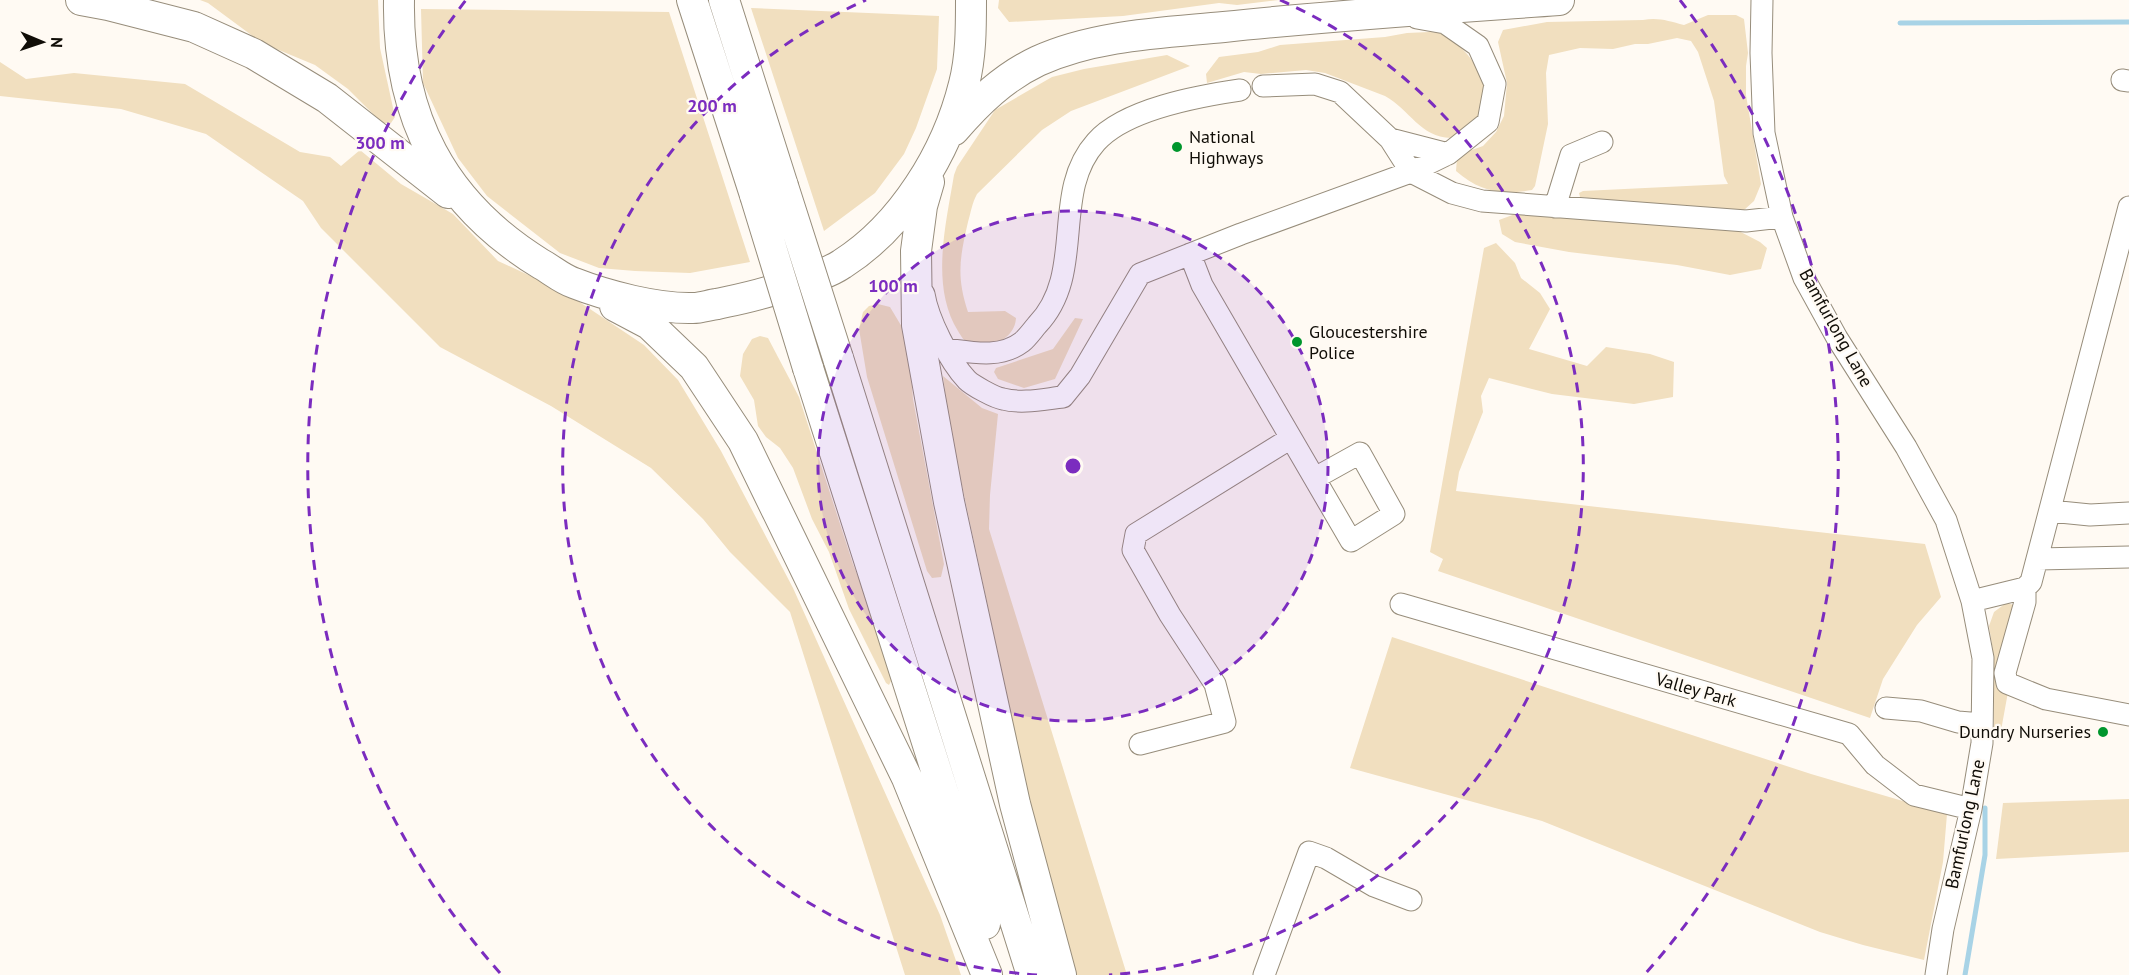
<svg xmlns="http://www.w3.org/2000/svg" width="2129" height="975" viewBox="0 0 2129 975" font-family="'PT Sans',sans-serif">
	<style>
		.green { fill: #f1dfbf }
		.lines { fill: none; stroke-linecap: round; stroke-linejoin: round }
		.stream { stroke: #a8d3e6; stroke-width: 5 }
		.minor-casing { stroke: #978d7b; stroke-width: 23 }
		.highway-casing { stroke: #978d7b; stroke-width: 32 }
		.minor { stroke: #fff; stroke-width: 21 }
		.highway { stroke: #fff; stroke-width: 30 }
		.highway-bridge-casing { stroke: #978d7b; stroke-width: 32; stroke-linecap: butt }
		.highway-bridge { stroke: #fff; stroke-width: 30 }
		.ring { fill: none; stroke: #7b2cbf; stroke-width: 3; stroke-dasharray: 10 8 }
		.poi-dot { fill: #00962d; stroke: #fffaf3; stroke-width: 2 }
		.labels { text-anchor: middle; stroke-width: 4.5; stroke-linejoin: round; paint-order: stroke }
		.poi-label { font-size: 18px; fill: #100d07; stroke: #fffaf3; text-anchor: start }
		.street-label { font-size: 18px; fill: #100d07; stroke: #fffaf3 }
		.centre { fill: #7b2cbf; stroke: #fffaf3; stroke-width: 3 }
		.ring-label { font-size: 18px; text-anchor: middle; font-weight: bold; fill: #7b2cbf; stroke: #fffaf3; stroke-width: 4.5; stroke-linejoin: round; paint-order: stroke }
	</style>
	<rect width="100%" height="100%" fill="#fffaf3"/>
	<path class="green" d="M200,0H378L380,48L395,117L391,123H382L348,89L315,65L262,43L208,3Z
		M999,0H1279L1237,5L1219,3L1123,16L1009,22L998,8Z
		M751,8L939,16L937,69L916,128L904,154L875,193L824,231Z
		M421,9L669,12L750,262L690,273L635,271L599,268L560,253L487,196L458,158L423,83Z
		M1708,15H1736L1744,19L1748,53L1746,66V95L1761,184L1754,201L1744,210L1727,211L1666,208L1580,197L1579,193L1583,191L1728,184L1724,176L1714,101L1698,52L1691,41L1677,38L1648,44H1635L1613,49L1580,48L1549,55L1546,73L1548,124L1535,186L1532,190C1501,195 1480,192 1456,171L1457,158L1469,151L1483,146L1496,132L1504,116L1507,83L1498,42L1503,30L1547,22L1643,20C1658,17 1669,21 1684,25Z
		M1407,33C1418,33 1430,31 1440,33C1444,34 1448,38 1452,40C1472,55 1494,85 1483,112C1478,125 1462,132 1451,138C1420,137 1410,110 1385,96L1325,73L1306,70L1261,74L1244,72L1207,83L1206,74L1219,57L1258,52L1280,45L1385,37Z
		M1167,55L1190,66L1071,111L1042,130L977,194C972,203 971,212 968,222C960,257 956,276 968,312L1005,311L1016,318C1015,333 1005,338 994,346C987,345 977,346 971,344C964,342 961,336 958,331C930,286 946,224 954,175L957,167L995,110L1052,77L1084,69Z
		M0,62L26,79L74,73L185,84L300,152L330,157L341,166L360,150L401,184L453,214L498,261L563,291L644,345L678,380L721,451L793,588L940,915L961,975H905L790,612L730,552L703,519L651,468L551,406L440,347L321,228L303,201L206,134L121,109L0,96Z
		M1531,208L1735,229L1760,242L1767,248L1761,269L1730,275L1677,265L1569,252L1515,242L1502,234L1499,220Z
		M1496,243L1515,263L1521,278L1540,293L1550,309L1529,349L1587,366L1606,347L1650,354L1674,362L1673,397L1634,404L1552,394L1489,378L1481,396L1483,412L1459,472L1456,491L1925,544L1941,597L1917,625L1883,679L1870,718L1438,571L1443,559L1430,552L1484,248Z
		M878,304L890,307L905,332L909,345L913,399L944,564L941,577L932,578L927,571L867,377L859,329L863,312L869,306Z
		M1075,318L1083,319L1055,379L1024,388L998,379L994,372L996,368L1053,349Z
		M760,336L768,338L799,397L853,564L892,663L893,677L889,685L886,683L849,609L829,552L812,519L793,468L780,448L766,437L758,426L754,400L740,376L743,354L752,339Z
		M943,376L982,408L998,414L990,495L989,529L1127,975H1071L1054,915L949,425Z
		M2006,603L2014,605L2008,692L2000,736L1995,734L1994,729V658L1989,626L1994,612Z
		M1392,637L1811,774L1947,814L1943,862L1924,960L1863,945L1820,932L1542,821L1350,768Z
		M2129,799V852L1996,859L2003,803Z"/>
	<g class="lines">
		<path class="stream" d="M1900,23L2129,22
			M1965,975L1985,855V808"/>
		<g class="minor-casing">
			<path id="minor" d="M1762,0L1761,53L1764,133L1782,217L1804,278L1837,338L1906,447L1946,520L1972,601L1983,658L1982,743L1971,809L1943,929L1936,975
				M2122,80L2129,81
				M1263,86L1315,84L1340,92L1390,139L1448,154
				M1390,139L1411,172L1452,193L1482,201L1746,221L1782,217
				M1555,207L1571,155L1602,142
				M1190,254L1202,285L1351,541L1394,514L1360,453L1315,478
				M924,294C928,319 949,361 967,380C972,385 995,398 1003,399C1022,404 1044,399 1063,397L1080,376L1140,274L1241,234L1411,172L1448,154L1488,122L1495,84L1478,46L1445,23L1417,18
				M946,349C971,352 1000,359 1022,342C1027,338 1032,331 1037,325C1087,273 1050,193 1096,142C1125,109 1199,96 1240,90
				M2050,511L2090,515L2129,513
				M2038,559L2129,557
				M2025,588V602L2005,673L2007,683L2046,699L2129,715
				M1972,601L2025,588L2031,582L2129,207
				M1401,604L1849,734L1875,765L1914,795L1971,809
				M1886,708L1921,711L1958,722L1982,724
				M1140,744L1225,722L1215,684L1170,615L1133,550L1136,534L1291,438
				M1264,975L1309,852L1326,858L1374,886L1411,900"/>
		</g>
		<g class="highway-casing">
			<path id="highway" d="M81,0L108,5L194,27L254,54L327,98L448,193
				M399,0C397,116 442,203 541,264C552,270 562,279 574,283C607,296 658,309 693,308C701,308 709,305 717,304C740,299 762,295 785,286C803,280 826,275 842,264C902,226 947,153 964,84C971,57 971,28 971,0
				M692,0L755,195
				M724,0L783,186
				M954,130C978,102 1004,77 1038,61C1095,35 1162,33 1224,27C1336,15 1448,8 1559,0
				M929,182L922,206L916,251L917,325L949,502L1015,804L1061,975
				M615,306L649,324L694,367L743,441L907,778L987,975
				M838,358L1032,975
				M808,368L985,924"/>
		</g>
		<use href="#minor" class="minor"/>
		<use href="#highway" class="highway"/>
		<g class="highway-bridge-casing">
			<path id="highway-bridge" d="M783,186L838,358
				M755,195L808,368"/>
		</g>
		<use href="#highway-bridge" class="highway-bridge"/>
	</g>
	<circle cx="1073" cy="466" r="255" fill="#7b2cbf" fill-opacity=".12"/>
	<g class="ring">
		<circle cx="1073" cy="466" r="255"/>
		<path d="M1037 975A510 510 0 0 1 866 0M1280 0A510 510 0 0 1 1109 975"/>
		<path d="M500 973A765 765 0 0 1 466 0M1680 0A765 765 0 0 1 1646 973"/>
	</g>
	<g class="poi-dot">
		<circle cx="1177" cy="147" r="6"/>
		<circle cx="1297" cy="342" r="6"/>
		<circle cx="2103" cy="732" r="6"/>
	</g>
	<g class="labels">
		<g class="poi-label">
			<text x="1189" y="143">National<tspan x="1189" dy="21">Highways</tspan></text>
			<text x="1309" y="338">Gloucestershire<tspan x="1309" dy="21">Police</tspan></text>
			<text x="2091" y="738" text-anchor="end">Dundry Nurseries</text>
		</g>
		<g class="street-label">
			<text transform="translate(1836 328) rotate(61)" y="6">Bamfurlong Lane</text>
			<text transform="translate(1696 690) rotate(16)" y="6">Valley Park</text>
			<text transform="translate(1965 824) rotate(-78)" y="6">Bamfurlong Lane</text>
		</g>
	</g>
	<circle cx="1073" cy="466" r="9" class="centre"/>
	<g class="ring-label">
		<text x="712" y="112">200 m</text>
		<text x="380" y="149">300 m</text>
		<text x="893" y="292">100 m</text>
	</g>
	<g transform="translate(42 42) rotate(92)" stroke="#fffaf3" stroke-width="4.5" paint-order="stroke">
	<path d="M0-4.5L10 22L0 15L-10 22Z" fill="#100d07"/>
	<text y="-9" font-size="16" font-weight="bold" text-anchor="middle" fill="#100d07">N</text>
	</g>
</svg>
